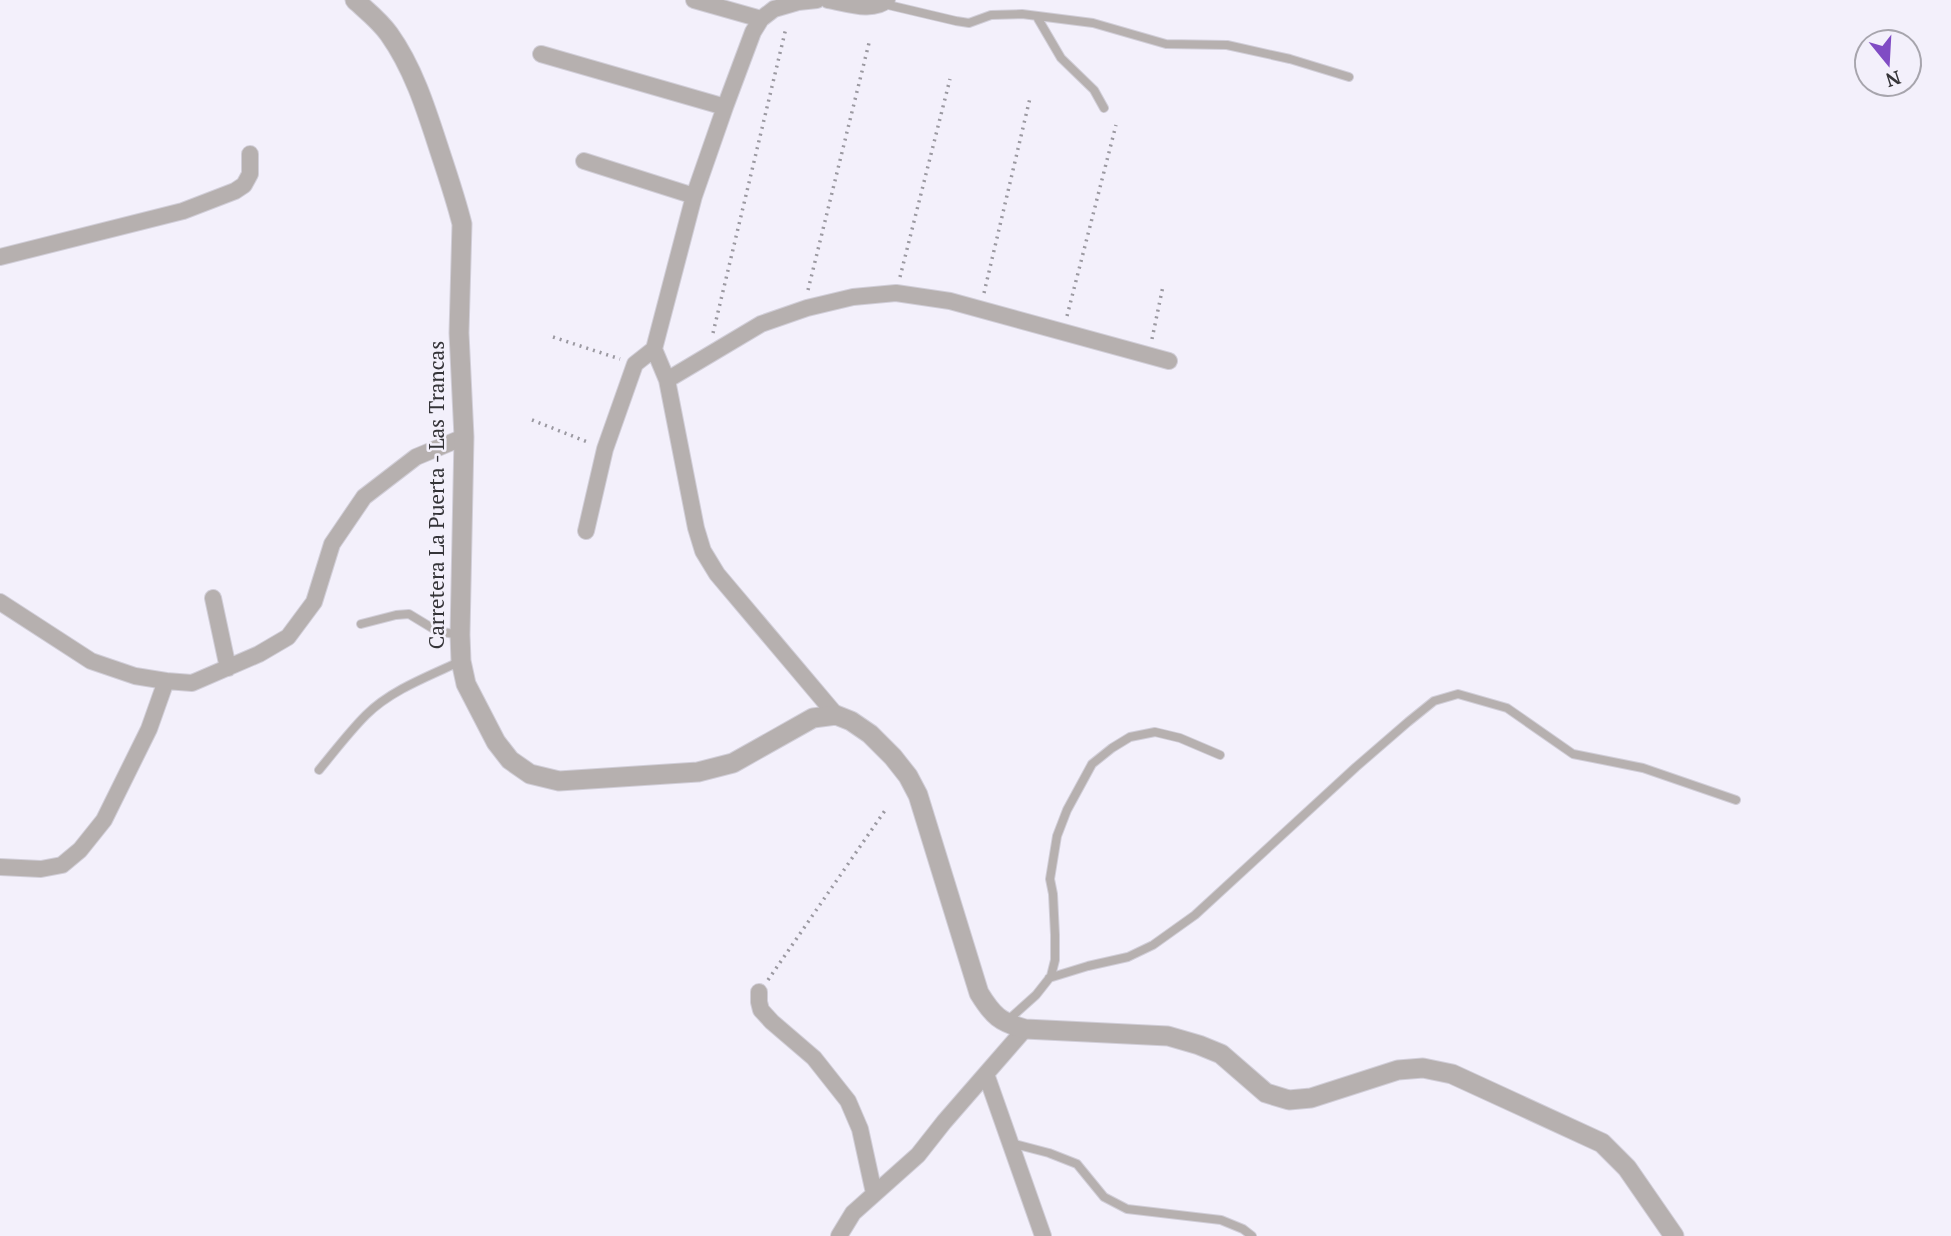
<svg xmlns="http://www.w3.org/2000/svg" width="1951" height="1236" viewBox="0 0 1951 1236" font-family="'PT Serif',serif">
	<style>
		.lines { fill: none; stroke-linecap: round; stroke-linejoin: round }
		.service-casing { stroke: #d1ced8; stroke-width: 10 }
		.minor-casing { stroke: #d1ced8; stroke-width: 18 }
		.tertiary-casing { stroke: #d1ced8; stroke-width: 21 }
		.path { stroke: #9b99a1; stroke-width: 3.5; stroke-dasharray: 2 5; stroke-linecap: butt }
		.service { stroke: #b6b0af; stroke-width: 8 }
		.minor { stroke: #b6b0af; stroke-width: 16 }
		.tertiary { stroke: #b6b0af; stroke-width: 19 }
		.labels { text-anchor: middle; stroke-width: 5; stroke-linejoin: round; paint-order: stroke }
		.street-label { font-size: 21px; fill: #353438; stroke: #f3f0fb }
	</style>
	<rect width="100%" height="100%" fill="#f3f0fb"/>
	<g class="lines">
		<g class="service-casing">
			<path id="service" d="M884,4L956,21L969,23L991,15L1022,14L1093,23L1166,44L1227,45L1290,59L1349,77
				M1037,17L1061,58L1094,90L1104,108
				M361,624L396,615L409,614L437,631L460,635
				M319,770C334,752 349,732 366,715C391,690 429,676 461,661
				M1049,978L1088,966L1128,957L1153,945L1195,915L1356,767L1408,722L1434,701L1458,694L1507,708L1573,754L1643,768L1736,800
				M1007,1021L1036,995L1051,976L1055,960V935L1053,894L1050,879L1057,836L1067,810L1092,764L1112,748L1130,737L1155,732L1180,738L1220,755
				M1011,1143L1049,1153L1077,1164L1104,1197L1127,1209L1221,1220L1243,1229L1252,1236"/>
		</g>
		<g class="minor-casing">
			<path id="minor" d="M694,0L761,19
				M817,0L798,2L774,9L761,19L753,32L725,107L694,196L654,349L667,380L696,528L703,551L717,574L836,715
				M828,0C846,3 873,13 887,0
				M541,54L725,107
				M584,161L694,196
				M0,257L183,211L235,191L244,185L250,174V154
				M667,380L761,324L807,308L853,297L896,293L950,301L1169,361
				M586,531L605,449L635,364L654,349
				M213,598L228,668
				M0,602L91,661L135,676L166,681
				M0,867L41,869L62,865L80,850L104,820L149,729L166,681L192,683L259,654L288,637L314,602L332,544L364,497L416,457L464,437
				M759,992V1002L761,1010L772,1022L814,1058L848,1101L860,1129L874,1193
				M986,1074L1043,1236
				M839,1236L853,1213L918,1155L944,1122L1025,1029"/>
		</g>
		<g class="tertiary-casing">
			<path id="tertiary" d="M355,0C367,11 380,21 389,34C414,69 427,112 440,152C448,176 456,200 462,224L459,333L464,437L460,635L461,661L466,684L496,742L510,760L530,774L559,781L698,772L733,763L813,718L836,715L851,721L870,734L893,757L908,776L918,795L979,993C993,1016 1000,1022 1025,1029L1168,1036L1199,1045L1221,1054L1266,1093L1289,1100L1311,1098L1398,1070L1423,1068L1452,1074L1602,1143L1627,1168L1674,1236"/>
		</g>
		<path class="path" d="M900,277L950,79
			M808,290L869,43
			M984,293L1030,98
			M1067,316L1116,125
			M713,333L786,28
			M553,337L620,359
			M1152,339L1163,286
			M532,420L590,443
			M768,980L886,809"/>
		<use href="#service" class="service"/>
		<use href="#minor" class="minor"/>
		<use href="#tertiary" class="tertiary"/>
	</g>
	<g class="labels">
		<g class="street-label">
			<text transform="translate(437 495) rotate(-90)" y="7">Carretera La Puerta - Las Trancas</text>
		</g>
	</g>
	<g transform="translate(1888 63) rotate(162)"><circle r="33" fill="#f3f0fb" stroke="#a7a5ad" stroke-width="2"/>
	<path d="M0-5L12 26L0 18L-12 26Z" fill="#804cc4"/>
	<text y="-10" font-size="19" font-weight="bold" text-anchor="middle" fill="#353438">N</text>
	</g>
</svg>
